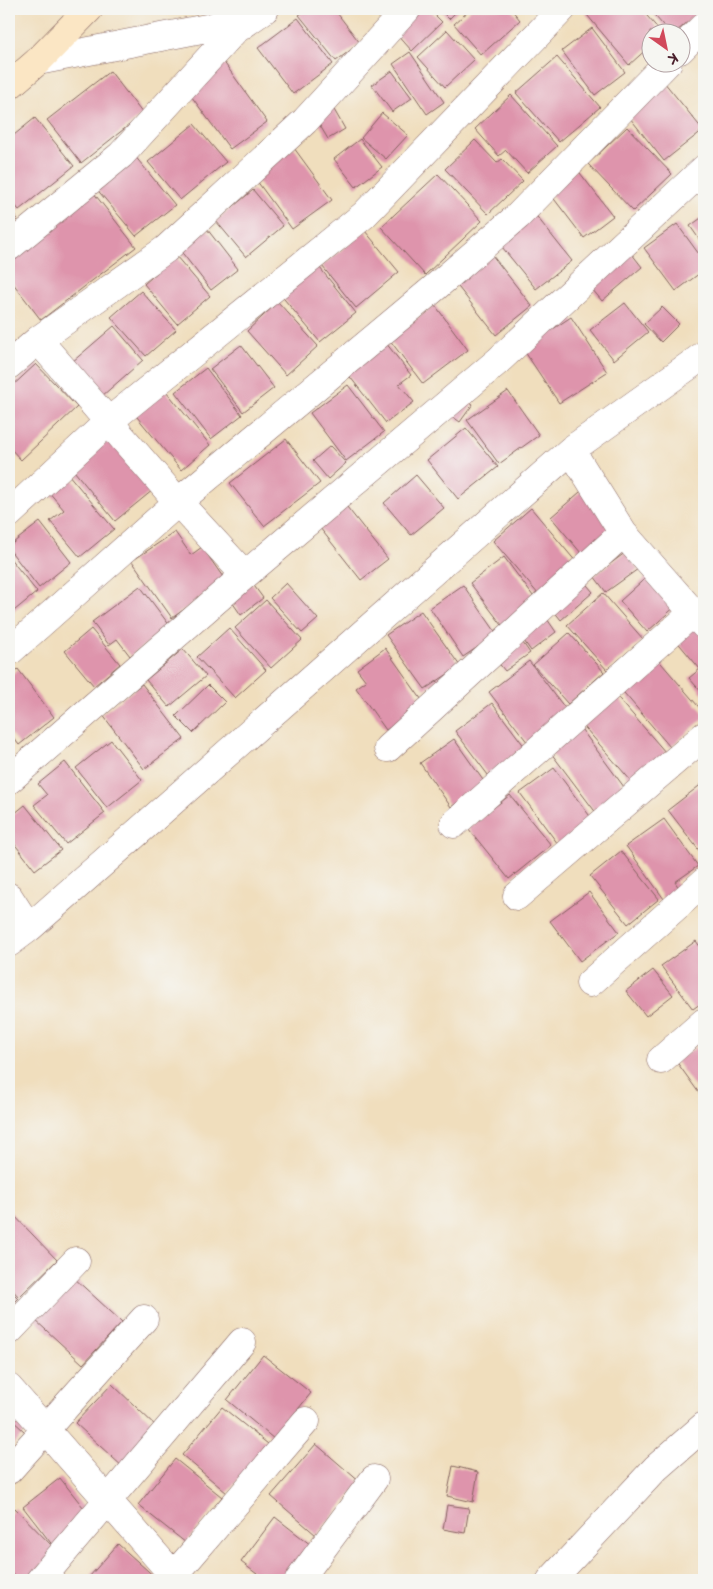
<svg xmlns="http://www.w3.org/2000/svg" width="713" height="1589" viewBox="0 0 713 1589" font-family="Mali,sans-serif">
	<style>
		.building { fill: #de94ac }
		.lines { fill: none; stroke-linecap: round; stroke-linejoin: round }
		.minor-casing { stroke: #84625e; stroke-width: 29 }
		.secondary-casing { stroke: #84625e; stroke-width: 29 }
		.minor { stroke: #fff; stroke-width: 28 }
		.secondary { stroke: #fbe6c4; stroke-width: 28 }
	</style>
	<rect width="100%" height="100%" fill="#f6f6f2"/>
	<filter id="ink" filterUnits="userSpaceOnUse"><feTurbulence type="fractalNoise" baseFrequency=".02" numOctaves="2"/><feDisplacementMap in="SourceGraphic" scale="10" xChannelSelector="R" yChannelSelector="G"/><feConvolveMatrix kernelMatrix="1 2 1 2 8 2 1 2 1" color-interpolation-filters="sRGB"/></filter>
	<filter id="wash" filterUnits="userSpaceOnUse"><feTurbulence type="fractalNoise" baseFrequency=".0096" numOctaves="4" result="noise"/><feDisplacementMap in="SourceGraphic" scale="20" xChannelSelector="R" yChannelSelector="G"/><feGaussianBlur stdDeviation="1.12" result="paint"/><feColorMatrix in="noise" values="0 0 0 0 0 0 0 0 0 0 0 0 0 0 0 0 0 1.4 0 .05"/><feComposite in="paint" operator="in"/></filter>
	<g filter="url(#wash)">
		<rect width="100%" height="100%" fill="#f0debd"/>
		<g id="blocks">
			<path class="building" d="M307,9H334L360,43L336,61L299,15Z
				M419,9H429L442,22L412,51L395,32Z
				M439,9H459L449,19Z
				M471,9H511L520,20L481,55L454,24Z
				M582,9H641L661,32H650V46L629,65Z
				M649,9H703L676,32H669Z
				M298,18L333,64L293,94L258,48Z
				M592,28L625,72L595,95L562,51Z
				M447,30L474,60L445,87L418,57Z
				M410,52L444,102L427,114L393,64Z
				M557,57L600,107L559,142L516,93Z
				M223,61L267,122L230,149L186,89Z
				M110,71L143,114L81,163L47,120Z
				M392,71L412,98L392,112L372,85Z
				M664,82L703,130L664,161L626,113Z
				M511,95L557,146L527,173L506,150L499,156L475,129Z
				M333,108L345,129L328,139L316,119Z
				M382,113L408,135L386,159L361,138Z
				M35,118L74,166L19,210L9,198V139Z
				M194,124L226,162L180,200L148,162Z
				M627,127L672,174L633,211L588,164Z
				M360,139L382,167L356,187L334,159Z
				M475,140L497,163L502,159L523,181L488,214L445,169Z
				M294,148L332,200L292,229L254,177Z
				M134,155L175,205L136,236L95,187Z
				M577,169L613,216L584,238L548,191Z
				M438,174L482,221L425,275L381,227Z
				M253,190L283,226L246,257L216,221Z
				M93,192L136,247L41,320L9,278V257Z
				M9,209L18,219L9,227Z
				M534,213L572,261L536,289L498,242Z
				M704,216V246L690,226Z
				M677,224L704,261V270L676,291L644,248Z
				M207,229L238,269L211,290L180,250Z
				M365,231L399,272L356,308L322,266Z
				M628,249L642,267L602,301L587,283Z
				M492,255L532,306L496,335L455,283Z
				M176,256L210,296L177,324L144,284Z
				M316,263L356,313L320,342L279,293Z
				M141,291L176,330L146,356L111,317Z
				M278,302L318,346L286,375L247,331Z
				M625,303L648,332L614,360L590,330Z
				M435,305L468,350L423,384L389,339Z
				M662,307L679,324L661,342L644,324Z
				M571,317L607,372L559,403L523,349Z
				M114,326L143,360L102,396L72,362Z
				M386,343L411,375L399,384L414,402L386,423L347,373Z
				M241,345L274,388L243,412L210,369Z
				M36,364L77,407L21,460L9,447V389Z
				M206,368L242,415L211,439L175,392Z
				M348,385L384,432L346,461L310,413Z
				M162,386L210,445L181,470L132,411Z
				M508,391L539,435L499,464L467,420Z
				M461,396L473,404L460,422L449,414Z
				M466,428L498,467L458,499L427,460Z
				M108,435L153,490L115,521L70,466Z
				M286,439L320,483L264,526L230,483Z
				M330,446L346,463L328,479L313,461Z
				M68,474L114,529L80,557L50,521L64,510L48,491Z
				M416,475L444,508L411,535L384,503Z
				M587,486L618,523L581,553L551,517Z
				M347,507L388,559L361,580L320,528Z
				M531,508L577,563L539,595L493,541Z
				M40,522L71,562L39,588L9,549V546Z
				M175,532L191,555L202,547L225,580L172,618L132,561Z
				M626,552L638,569L606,592L594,576Z
				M9,557L37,592L9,615Z
				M504,557L539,604L505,629L470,583Z
				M651,573L678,604L647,632L620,601Z
				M581,578L593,592L561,620L549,605Z
				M252,583L263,598L241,615L230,599Z
				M286,583L318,619L302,633L270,598Z
				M463,585L497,634L463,657L430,608Z
				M140,586L170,626L130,656L117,639L109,645L92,622Z
				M603,593L643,639L607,670L567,625Z
				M266,600L302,640L271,668L235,628Z
				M421,611L460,666L425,689L386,635Z
				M545,616L556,632L531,651L520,635Z
				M695,622L704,633V695L689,678L700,669L675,639Z
				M229,628L266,670L235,698L197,657Z
				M91,629L120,664L94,686L65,651Z
				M569,633L604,672L568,704L533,665Z
				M518,636L530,653L505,671L493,656Z
				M385,648L424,703L386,730L356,688L366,681L357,669Z
				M183,649L206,676L169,707L146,680Z
				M655,656L704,713V718L670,747L619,687Z
				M529,661L568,712L528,743L489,692Z
				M18,669L54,717L19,745L9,732V677Z
				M142,684L184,739L144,769L102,714Z
				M208,685L225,702L193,733L176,716Z
				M614,693L666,753L632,782L580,722Z
				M492,703L525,747L488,775L455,731Z
				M579,726L627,791L597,814L548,749Z
				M454,739L485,783L451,807L420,763Z
				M111,740L142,780L107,808L76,768Z
				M65,762L105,813L66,844L34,805L47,795L38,784Z
				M554,768L592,819L558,844L520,793Z
				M703,783L704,785V850L701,853L668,810Z
				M510,795L551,845L509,879L468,828Z
				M25,805L61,850L35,870L9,837V818Z
				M664,819L698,866L675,882L679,888L664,899L626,846Z
				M621,851L659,899L628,924L590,876Z
				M589,892L619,932L580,961L550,921Z
				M696,941L704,952V1001L693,1009L661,966Z
				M653,970L673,995L646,1016L626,991Z
				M704,1042V1100L676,1061Z
				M9,1210L57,1260L19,1297L9,1286Z
				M73,1277L122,1322L83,1364L34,1319Z
				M9,1289L18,1298L9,1307Z
				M263,1355L311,1393L274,1439L227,1400Z
				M112,1384L160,1430L124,1468L75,1423Z
				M222,1407L268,1444L227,1493L182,1455Z
				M9,1417L25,1432L9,1449Z
				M316,1444L361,1483L316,1535L271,1496Z
				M175,1459L222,1497L186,1543L138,1505Z
				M453,1466L478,1472L473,1502L447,1496Z
				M60,1478L91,1517L54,1547L23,1507Z
				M447,1505L469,1508L465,1533L443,1529Z
				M15,1508L57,1551L27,1580H19L9,1570V1515Z
				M275,1517L311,1545L285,1580H265L241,1562Z
				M118,1544L158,1580H92L89,1577Z"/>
		</g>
	</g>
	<g filter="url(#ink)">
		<use href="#blocks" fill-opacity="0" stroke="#84625e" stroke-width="1"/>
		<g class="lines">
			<g class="minor-casing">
				<path id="minor" d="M680,50L704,26
					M38,61L212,27L247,13
					M9,247L121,155L234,31L265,9
					M38,340L178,502L245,575
					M9,365L38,340L166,249L305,121L407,9
					M571,450L623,533L704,625
					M9,514L108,422L364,215L562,9
					M9,652L178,502L432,290L518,216L668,62
					M388,748L623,533
					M9,780L245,575L498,361L704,169
					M454,824L694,612
					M517,896L704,736
					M9,897L29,928
					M9,943L29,928L571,450L704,355
					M590,983L704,882
					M661,1060L704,1022
					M9,1331L76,1261
					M9,1388L174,1576L181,1580
					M9,1470L144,1319
					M40,1580L242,1342
					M170,1580L306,1421
					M299,1580L374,1479
					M551,1580L656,1468L704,1426"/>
			</g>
			<g class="secondary-casing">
				<path id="secondary" d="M9,86L38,61L89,9"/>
			</g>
			<use href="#minor" class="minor"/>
			<use href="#secondary" class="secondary"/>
		</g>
	</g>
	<rect width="713" height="1589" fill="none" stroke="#f6f6f2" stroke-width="30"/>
	<g transform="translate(666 48) rotate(147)"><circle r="24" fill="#f6f6f2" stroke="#b1a0a2"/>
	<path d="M0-4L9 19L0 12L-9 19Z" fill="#d1495b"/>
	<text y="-8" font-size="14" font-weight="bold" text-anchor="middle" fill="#4a1f2b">K</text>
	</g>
</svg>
